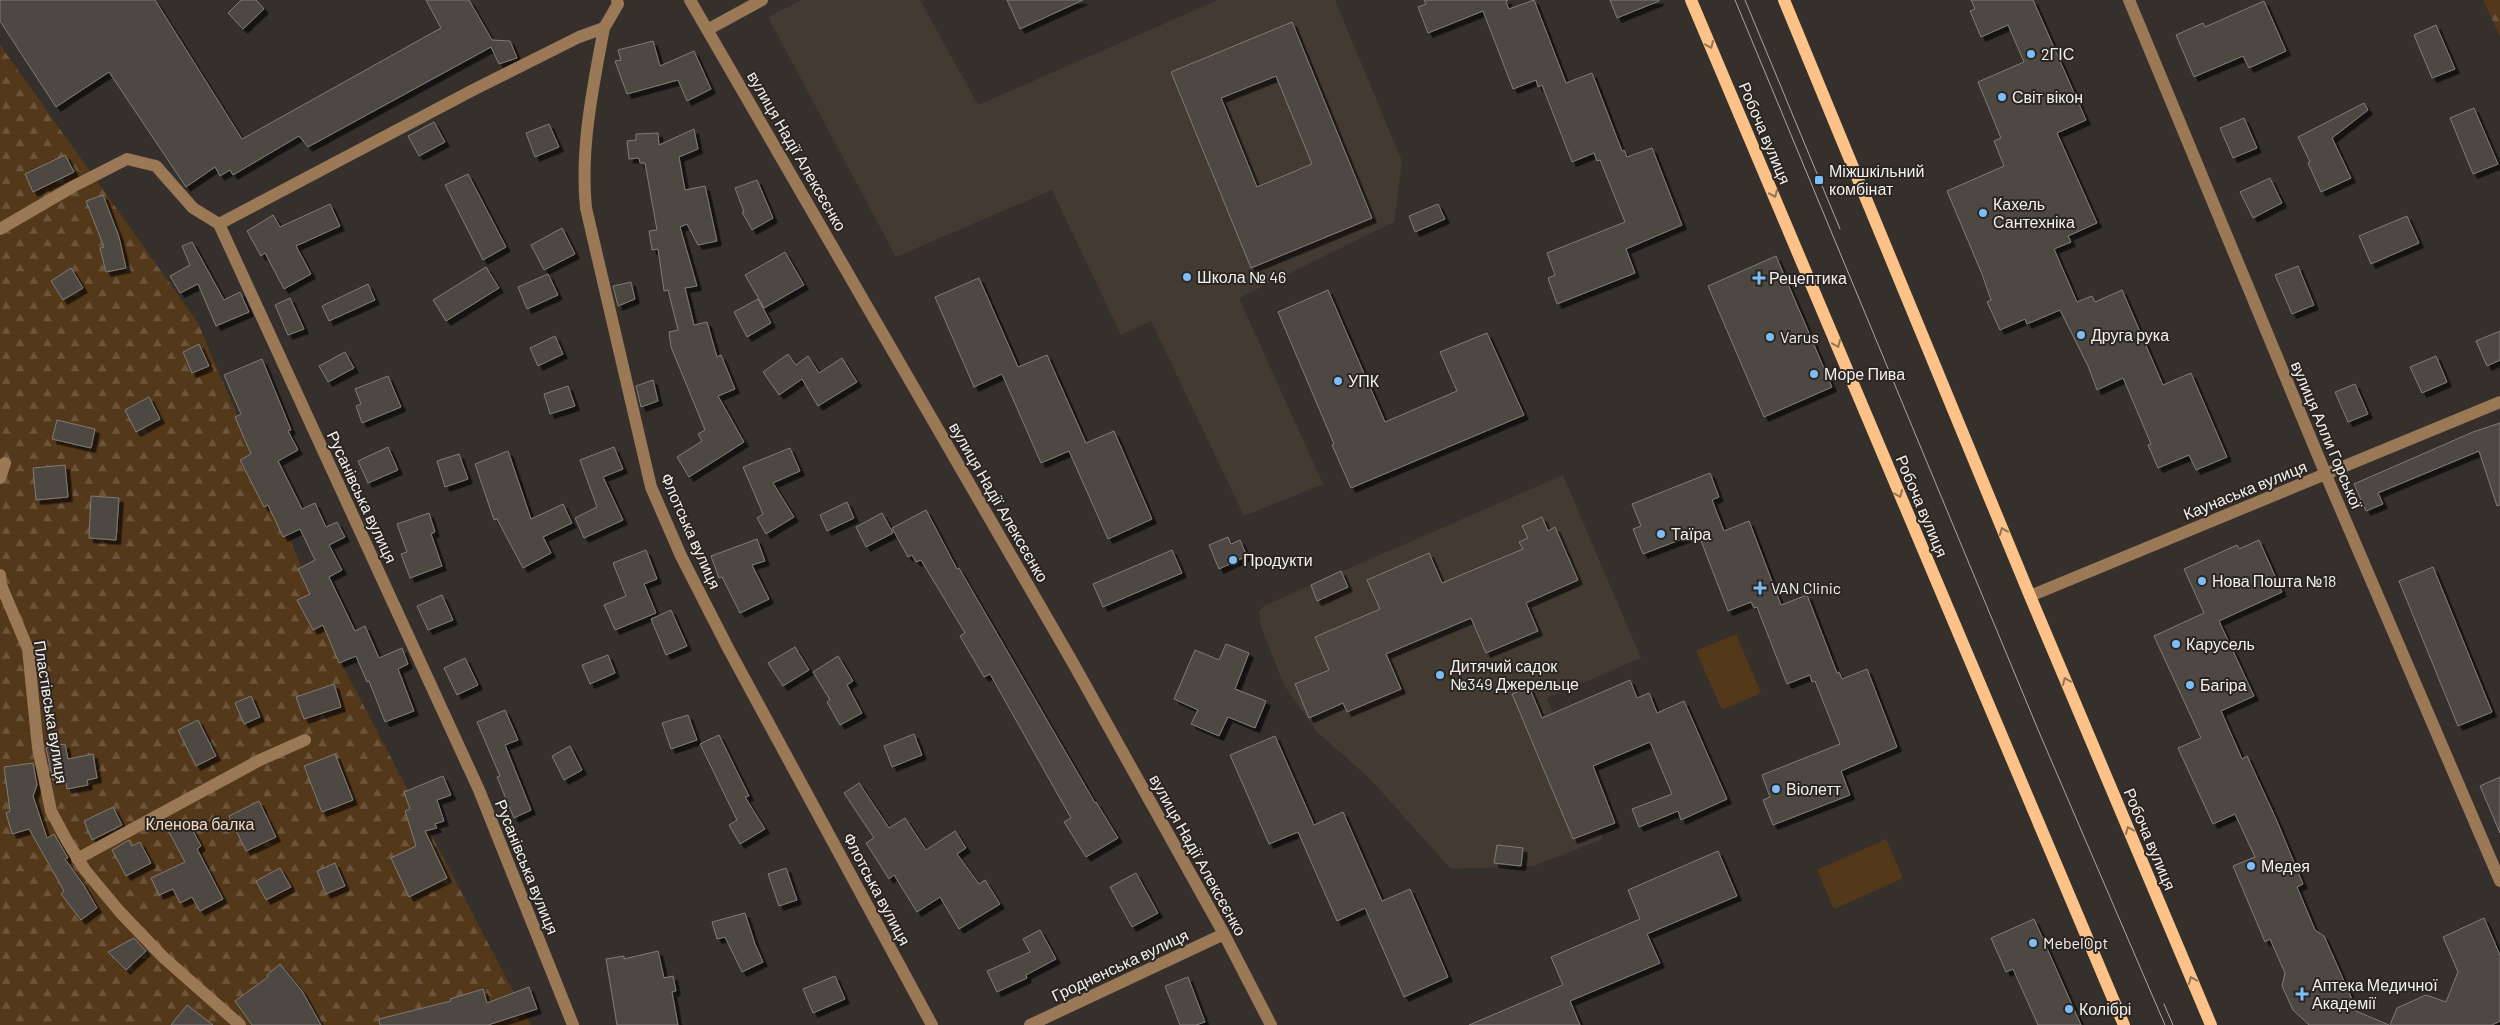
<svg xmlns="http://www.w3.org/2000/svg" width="2500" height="1025" viewBox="0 0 2500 1025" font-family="Barlow,sans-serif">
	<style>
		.built { fill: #433a31 }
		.forest { fill: url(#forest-firs) }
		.pitch { fill: #54381a }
		.building { fill: #4d4843; stroke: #817b76; fill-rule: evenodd; filter: url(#shadow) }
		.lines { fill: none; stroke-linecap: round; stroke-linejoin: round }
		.minor { stroke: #9b7856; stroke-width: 12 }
		.major { stroke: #fcc288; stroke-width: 12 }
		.tram { stroke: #aaa6a3; stroke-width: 1 }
		.oneway { stroke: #947455 }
		.poi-dot { fill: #7bbef8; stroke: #2b2622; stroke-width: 2 }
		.labels { text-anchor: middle; stroke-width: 4; stroke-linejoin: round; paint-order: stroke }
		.poi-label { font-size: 16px; fill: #f3f0ed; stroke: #2b2622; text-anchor: start }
		.street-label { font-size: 16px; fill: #f3f0ed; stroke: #2b2622 }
		.park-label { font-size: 16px; fill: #f6dac0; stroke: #2b2622 }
	</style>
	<defs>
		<pattern id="forest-firs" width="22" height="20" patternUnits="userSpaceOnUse" patternTransform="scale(1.25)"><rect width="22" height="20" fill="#54381a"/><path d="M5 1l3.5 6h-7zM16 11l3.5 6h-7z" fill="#6d553c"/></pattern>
		<filter id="shadow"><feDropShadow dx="4.5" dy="4.5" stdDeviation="0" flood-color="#0009"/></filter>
	</defs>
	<rect width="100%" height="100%" fill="#35302c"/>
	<path class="built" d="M802,0H920L978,105L1218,0H1335L1402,161L1394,222L1239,298L1323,484L1244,516L1151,321L1121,335L1052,190L896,257L768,17Z
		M1563,475L1641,658L1547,698L1603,839L1534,866L1451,869L1370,779L1316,731L1284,685L1261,627L1259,611L1264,606L1311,585Z"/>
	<path class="forest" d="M2483,0H2500V36Z
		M0,45L198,323L346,672L531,1025H0Z"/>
	<path class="pitch" d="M1736,634L1761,693L1722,710L1696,651Z
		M1886,839L1903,878L1834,909L1817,870Z"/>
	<path class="building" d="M0,0H155L242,139L441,28L426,0H469L492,40L510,41L517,58L499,64L491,47L308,147L299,136L233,175L230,170L220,176L215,167L186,187L109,72L56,107L0,21Z
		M241,0H256L264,9L243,29L228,13Z
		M1007,0H1083L1020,29Z
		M1424,0H1508L1506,2L1509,9L1534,0L1566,83L1592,73L1622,151L1624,150L1627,157L1652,148L1682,225L1626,249L1635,273L1557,304L1548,278L1555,275L1547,253L1625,222L1600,160L1597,161L1594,153L1572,162L1542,85L1538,87L1536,80L1513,89L1483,11L1428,33L1418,7L1426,4Z
		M1610,0H1659V1L1617,18Z
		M1971,0H2033L2086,120L2057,133L2097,223L2068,236L2071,242L2054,249L2077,302L2092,296L2095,302L2122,290L2163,385L2191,373L2227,457L2196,470L2189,455L2158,468L2148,445L2151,444L2123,378L2097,390L2088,366L2060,310L2027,324L2025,319L2000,330L1987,302L1991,300L1982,274L1947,191L2004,166L1994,141L2001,138L1978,82L2024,62L2008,25L1981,37L1970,11L1975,9Z
		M2264,1L2286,51L2249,68L2243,56L2194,77L2176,35L2203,23L2205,27Z
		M1292,22L1372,218L1251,268L1171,72ZM1276,76L1312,164L1257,187L1221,98Z
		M2436,25L2455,69L2432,78L2414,35Z
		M653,41L660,66L694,51L711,89L687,101L678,80L627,94L615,61L621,60L618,50Z
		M2364,103L2368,110L2332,138L2351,178L2321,192L2308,163L2310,162L2298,137Z
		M2474,108L2498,164L2473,174L2450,118Z
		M2244,118L2257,148L2233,158L2220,128Z
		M434,122L445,142L419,156L408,136Z
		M549,124L559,147L535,157L526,133Z
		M694,129L698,149L679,157L685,190L705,186L717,241L698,245L687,224L680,227L697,286L685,288L694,325L707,322L717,357L721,355L735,389L718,396L744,442L689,477L677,457L702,441L698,434L705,430L671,347L669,332L678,330L668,290L664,291L658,249L652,250L649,231L657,230L645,163H640L639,158L629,159L627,141L636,140V134L658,133L659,145Z
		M65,155L74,172L33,192L25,174Z
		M468,174L506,247L483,260L445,185Z
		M2270,178L2282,203L2253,218L2240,192Z
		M757,180L773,218L752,230L742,212H744L735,188Z
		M103,195L119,237L126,268L106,272L100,248L104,247L86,201Z
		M330,204L340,226L296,246L311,274L284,289L265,253L261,256L247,231L273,215L280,227Z
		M1438,204L1445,219L1415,232L1409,216Z
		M2407,216L2419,243L2371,264L2359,236Z
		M562,228L575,254L544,270L531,245Z
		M192,242L224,300L240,292L249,312L216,326L198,284L180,293L170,276L190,265L182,246Z
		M785,252L804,285L764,308L745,275Z
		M1776,256L1832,387L1764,417L1708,286Z
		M2298,266L2314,305L2292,314L2275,275Z
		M486,267L499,288L446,321L433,300Z
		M71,268L83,288L63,300L51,281Z
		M548,274L558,295L527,309L518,287Z
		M979,278L1018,367L1047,355L1086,443L1114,431L1152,519L1108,539L1069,451L1041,463L1002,374L974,387L935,297Z
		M631,282L635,299L618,306L613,286Z
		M368,284L375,300L329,321L322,306Z
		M1328,290L1385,422L1457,391L1440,352L1487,333L1524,415L1351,488L1332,445L1334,444L1278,312Z
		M290,298L304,329L288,335L275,305Z
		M758,299L771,323L747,337L734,312Z
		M2500,331V360L2487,366L2476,341Z
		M555,336L563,354L538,366L530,348Z
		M199,344L209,366L192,373L183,352Z
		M345,352L354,368L328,382L319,366Z
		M788,354L796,365L808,356L819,373L842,358L857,382L818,406L802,379L779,395L763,372Z
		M2436,356L2447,382L2422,393L2410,367Z
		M262,359L291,430L288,431L298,450L278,461L302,509L315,503L326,527L337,522L345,537L329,545L342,570L329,577L355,631L365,626L379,658L402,648L408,664L398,669L414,711L385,722L369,681L367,682L356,656L339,663L323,625L313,630L297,600L310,594L298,569L315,560L300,529L283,537L268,505L264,507L240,460L251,454L235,417L241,414L224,375Z
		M388,376L401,407L362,423L356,406L361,404L355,389Z
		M653,380L658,401L641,407L636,386Z
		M2355,384L2368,414L2348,422L2335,392Z
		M568,386L575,406L550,414L544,394Z
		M149,397L160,419L136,432L125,410Z
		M57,420L95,429L91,448L52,439Z
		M2500,423V505L2497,506L2479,451L2378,493L2383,504L2366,511L2354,484L2473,432Z
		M388,447L398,470L368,483L358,461Z
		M614,447L623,469L603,477L623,520L584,538L575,518L597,507L580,460Z
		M790,448L800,471L773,483L794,517L766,534L757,518L763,514L743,467Z
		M508,451L531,519L563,504L572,523L543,537L551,553L523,568L497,519L494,520L475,464Z
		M459,454L468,479L445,487L437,461Z
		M65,465L68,497L36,500L33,468Z
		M1710,473L1719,497L1712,500L1724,531L1749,521L1781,605L1807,595L1837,673L1839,672L1842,679L1867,669L1897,747L1841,771L1850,795L1773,825L1763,800L1770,797L1762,775L1840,744L1815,681L1812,682L1810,675L1787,684L1757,607L1754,608L1751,602L1728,611L1698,533L1643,554L1633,529L1641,526L1632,504Z
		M91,496L119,498L116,540L89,538Z
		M847,502L854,518L827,531L820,515Z
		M926,510L957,569L959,568L1095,803L1096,802L1118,838L1086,857L1064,822L1071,818L990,674L984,677L960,636L965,633L921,560L916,562L912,555L908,557L892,528Z
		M429,513L435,532L431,534L442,566L410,578L401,554L407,552L397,524Z
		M882,513L893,533L866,547L856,527Z
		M1542,517L1548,531L1555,527L1578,580L1526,603L1538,631L1486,653L1471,618L1386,654L1401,689L1347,712L1343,703L1309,718L1295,684L1329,670L1315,637L1380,609L1367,580L1429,553L1442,583L1523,549L1519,542L1528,538L1522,526Z
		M1228,537L1231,544L1240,540L1247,556L1219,569L1209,545Z
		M757,539L765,561L752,565L769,599L740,613L722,577L719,578L711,556Z
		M2259,540L2282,592L2219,621L2254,696L2221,711L2242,759L2247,756L2276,819L2303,884L2297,887L2315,930L2324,936L2352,999L2349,1008L2389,1025H2309L2293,1010L2282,986L2285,973L2270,939L2265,942L2233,866L2255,857L2235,814L2213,824L2178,748L2201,738L2154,636L2204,613L2184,569L2237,545L2239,549Z
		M646,550L657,579L644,584L656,613L615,630L604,605L626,596L613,563Z
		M1172,550L1182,573L1103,607L1093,584Z
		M2433,567L2492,712L2458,726L2399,581Z
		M1341,571L1348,587L1317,601L1311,585Z
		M442,595L453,620L428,630L417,606Z
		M671,610L687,646L666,655L651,619Z
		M1226,644L1249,653L1235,689L1266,701L1255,728L1228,717L1219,736L1191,724L1198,710L1174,699L1195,650L1219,660Z
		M795,647L809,670L783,686L768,663Z
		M608,655L615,673L590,684L582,665Z
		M838,656L853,681L847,685L862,713L840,725L827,702L830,700L813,672Z
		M465,658L478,685L457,695L444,668Z
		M1630,680L1637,698L1649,693L1657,713L1684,701L1727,799L1681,820L1678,811L1639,827L1632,809L1672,794L1650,742L1593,766L1615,823L1573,839L1512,694L1529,687L1542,718Z
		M334,684L341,707L304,719L296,697Z
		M251,696L260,717L244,724L235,703Z
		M505,710L518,740L505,745L531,810L514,818L497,777L500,776L477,722Z
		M688,715L697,740L671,749L662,723Z
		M198,720L216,756L196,766L178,730Z
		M914,734L922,755L892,767L884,746Z
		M719,735L749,796L745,797L765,829L740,844L729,825L737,820L700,744Z
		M1275,736L1314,825L1343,812L1382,901L1410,889L1448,977L1404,997L1365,908L1337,921L1298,832L1269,844L1230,755Z
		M65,744L68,759L93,754L97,778L87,780L88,785L67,789L65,778L53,780L46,748Z
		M570,746L582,770L564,780L552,756Z
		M335,754L353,800L322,812L304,766Z
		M33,763L37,785L33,796L47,838L54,834L68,858L65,859L83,884L97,908L81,920L61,894L64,891L29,829L12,834L6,813L10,811L4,767Z
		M443,776L451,795L437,800L444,821L435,824L437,828L425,831L447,878L409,897L391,858L416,846L405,811L410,809L404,792Z
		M2500,777V833L2480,786Z
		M859,783L889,828L905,818L926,850L955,831L966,848L957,854L979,884L985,880L1000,904L959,929L940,897L917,912L894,875L889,879L866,843L874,838L844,793Z
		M259,801L276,837L246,851L229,816Z
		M113,807L122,825L92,840L84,821Z
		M187,820L201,846L197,849L223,899L200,911L192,897L180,903L173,889L159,895L151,878L185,862L168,830Z
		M129,840L132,846L140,842L151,863L126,876L112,850Z
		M1497,845L1523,848L1521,866L1494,863Z
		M1718,851L1737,896L1647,934L1660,963L1570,1001L1580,1025H1469L1563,985L1551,957L1640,919L1628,890Z
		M335,863L345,886L326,894L317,871Z
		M280,868L291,887L266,900L256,881Z
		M786,868L797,900L779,906L768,874Z
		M1136,873L1158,913L1132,927L1110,887Z
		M745,913L755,944L763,962L742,972L725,937L717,939L712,922Z
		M2484,918L2500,955V1021L2492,1025H2390L2397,1008L2426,995L2446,1002L2458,972L2443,937Z
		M2034,919L2081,1025H2038L2013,969L2006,972L1991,938Z
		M1040,930L1056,959L1026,975L1027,978L997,992L987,971L1030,952L1023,939Z
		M134,938L146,951L126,970L108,952Z
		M658,951L664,978L673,976L676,991L672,992L678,1025H617L606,959L624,956V959Z
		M280,964L302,991L321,1025H252L235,1001L268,977L267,975Z
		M835,976L845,999L813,1013L803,989Z
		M1188,977L1205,1022L1196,1025H1180L1165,986Z
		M529,987L537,1009L488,1025H380L379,1019L451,1001L450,999L483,989L487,1003Z
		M187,1005L213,1025H171Z"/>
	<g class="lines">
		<path class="minor" d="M690,0L1073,663L1224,934L1271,1025
			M2129,0L2326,475L2500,881
			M604,28L618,4L617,0
			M707,30L762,0
			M219,224L473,90L579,37L604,28C593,87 580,148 586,208L651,487L681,556L728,648L932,1025
			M0,229L74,186L127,159L156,166L193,208L219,224L479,790L573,1025
			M0,478L5,463
			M0,575L1,585L28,649L38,748L51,811L67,841L85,870L120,912L163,957L240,1025
			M2030,596L2500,402
			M77,859L260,760L305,740
			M1030,1025L1224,934"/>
		<path class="major" d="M1691,0L2124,1025
			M1784,0L2030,596L2211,1025"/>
		<path class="tram" d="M1735,0L2039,732L2165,1025
			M1745,0L1840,229
			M2164,1004L2173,1025"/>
	</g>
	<defs><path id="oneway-chevron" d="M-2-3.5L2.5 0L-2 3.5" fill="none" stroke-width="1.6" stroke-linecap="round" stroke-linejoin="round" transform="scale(1.25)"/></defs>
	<g class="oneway">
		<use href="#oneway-chevron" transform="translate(1710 45) rotate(67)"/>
		<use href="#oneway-chevron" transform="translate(1774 194) rotate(67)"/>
		<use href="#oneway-chevron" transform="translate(1837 344) rotate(67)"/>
		<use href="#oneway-chevron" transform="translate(1899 494) rotate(67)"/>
		<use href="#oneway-chevron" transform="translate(2003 531) rotate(-112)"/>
		<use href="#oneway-chevron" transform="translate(2066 681) rotate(-113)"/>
		<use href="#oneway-chevron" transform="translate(2129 830) rotate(-113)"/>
		<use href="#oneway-chevron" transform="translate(2192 980) rotate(-113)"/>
	</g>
	<g class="poi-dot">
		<circle cx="2031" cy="54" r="5"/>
		<circle cx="2002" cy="97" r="5"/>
		<rect x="1814" y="175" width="10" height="10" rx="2.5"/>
		<circle cx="1983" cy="213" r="5"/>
		<circle cx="1187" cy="277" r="5"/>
		<path d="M1756.5 270.5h5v5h5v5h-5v5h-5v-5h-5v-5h5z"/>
		<circle cx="2081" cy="335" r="5"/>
		<circle cx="1770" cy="337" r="5"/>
		<circle cx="1814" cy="374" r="5"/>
		<circle cx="1338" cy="381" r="5"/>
		<circle cx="1661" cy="534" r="5"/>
		<circle cx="1233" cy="560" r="5"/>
		<circle cx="2202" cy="581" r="5"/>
		<path d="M1757.5 580.5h5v5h5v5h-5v5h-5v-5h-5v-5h5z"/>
		<circle cx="2176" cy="644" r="5"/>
		<circle cx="1440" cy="675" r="5"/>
		<circle cx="2190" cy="685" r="5"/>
		<circle cx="1776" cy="789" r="5"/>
		<circle cx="2251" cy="866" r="5"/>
		<circle cx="2033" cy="943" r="5"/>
		<path d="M2299.5 986.5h5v5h5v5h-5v5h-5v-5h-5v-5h5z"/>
		<circle cx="2069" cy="1009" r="5"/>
	</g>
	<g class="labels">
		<g class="poi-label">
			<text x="2041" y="60">2ГІС</text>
			<text x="2012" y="103">Світ вікон</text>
			<text x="1829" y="177">Міжшкільний<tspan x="1829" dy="18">комбінат</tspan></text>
			<text x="1993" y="210">Кахель<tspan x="1993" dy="18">Сантехніка</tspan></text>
			<text x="1197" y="283">Школа № 46</text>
			<text x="1769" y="284">Рецептика</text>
			<text x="2091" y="341">Друга рука</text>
			<text x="1780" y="343">Varus</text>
			<text x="1824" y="380">Море Пива</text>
			<text x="1348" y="387">УПК</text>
			<text x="1671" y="540">Таїра</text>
			<text x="1243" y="566">Продукти</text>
			<text x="2212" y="587">Нова Пошта №18</text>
			<text x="1771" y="594">VAN Clinic</text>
			<text x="2186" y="650">Карусель</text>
			<text x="1450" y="672">Дитячий садок<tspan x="1450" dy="18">№349 Джерельце</tspan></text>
			<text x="2200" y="691">Багіра</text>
			<text x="1786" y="795">Віолетт</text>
			<text x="2261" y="872">Медея</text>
			<text x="2043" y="949">MebelOpt</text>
			<text x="2312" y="991">Аптека Медичної<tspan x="2312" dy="18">Академії</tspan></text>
			<text x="2079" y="1015">Колібрі</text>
		</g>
		<g class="street-label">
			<text transform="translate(1765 133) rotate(67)" y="6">Робоча вулиця</text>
			<text transform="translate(797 151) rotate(60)" y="6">вулиця Надії Алексєєнко</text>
			<text transform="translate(2327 435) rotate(67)" y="6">вулиця Алли Горської</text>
			<text transform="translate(2245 490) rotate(-22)" y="6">Каунаська вулиця</text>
			<text transform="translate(362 497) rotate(65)" y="6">Русанівська вулиця</text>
			<text transform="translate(999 502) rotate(60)" y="6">вулиця Надії Алексєєнко</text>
			<text transform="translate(1922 506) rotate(67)" y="6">Робоча вулиця</text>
			<text transform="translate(691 531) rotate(66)" y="6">Флотська вулиця</text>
			<text transform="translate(51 712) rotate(81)" y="6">Пластівська вулиця</text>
			<text transform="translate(2150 839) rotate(67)" y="6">Робоча вулиця</text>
			<text transform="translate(1198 855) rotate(61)" y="6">вулиця Надії Алексєєнко</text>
			<text transform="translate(527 867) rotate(68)" y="6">Русанівська вулиця</text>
			<text transform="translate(877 889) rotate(62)" y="6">Флотська вулиця</text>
			<text transform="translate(1120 965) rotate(-25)" y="6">Гродненська вулиця</text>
		</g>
		<g class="park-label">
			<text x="200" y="830">Кленова балка</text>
		</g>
	</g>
</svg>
